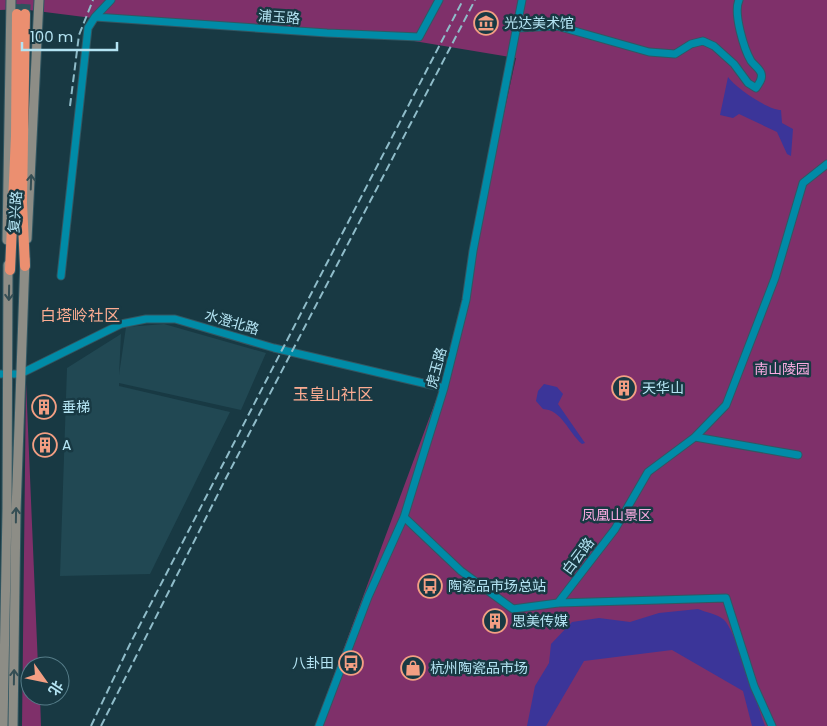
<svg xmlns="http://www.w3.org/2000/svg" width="827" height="726" viewBox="0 0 827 726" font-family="Poppins,'Noto Sans SC',sans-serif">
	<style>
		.built { fill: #214853 }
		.green { fill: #7f306a }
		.water { fill: #3b3599 }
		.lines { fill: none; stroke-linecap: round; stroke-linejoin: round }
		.highway-tunnel { stroke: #2f535d; stroke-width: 10; stroke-dasharray: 10 5; stroke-linecap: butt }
		.minor-casing { stroke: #325762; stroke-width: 9 }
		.major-casing { stroke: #325762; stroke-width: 11 }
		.highway-casing { stroke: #325762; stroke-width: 12 }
		.minor { stroke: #008ba7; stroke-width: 7 }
		.major { stroke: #8d8d86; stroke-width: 9 }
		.highway { stroke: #eb8f70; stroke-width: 10 }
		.rail { stroke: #8fbcc9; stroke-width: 2; stroke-dasharray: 8 4; stroke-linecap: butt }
		.oneway { stroke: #354e54 }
		.labels { text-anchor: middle; stroke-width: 5; stroke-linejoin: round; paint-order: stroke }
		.street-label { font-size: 14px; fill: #b4e4f3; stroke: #183943 }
		.poi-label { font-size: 14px; fill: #b4e4f3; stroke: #183943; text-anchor: start }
		.park-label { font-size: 14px; fill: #f9abe1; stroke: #183943 }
		.quarter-label { font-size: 16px; fill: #fbac92; stroke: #183943 }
	</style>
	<rect width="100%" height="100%" fill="#183943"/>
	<path class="built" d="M164,324L266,353L241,410L119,383V386L230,412L150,574L60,576L67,368L121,334L119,375L126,327Z"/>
	<path class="green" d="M0,0H827V726H315L449,365L516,58L396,38L100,19L21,9L0,10Z
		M26,382L38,666H30V696H40L41,726H22Z"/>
	<path class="water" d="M728,77C736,88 768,110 781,110L782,123L793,129L791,156L787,154L777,132L739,114L733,118L720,115Z
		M544,384L557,387L563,394L558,404L585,443L582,444C568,432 562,410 543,409L536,401L538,391Z
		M698,609C705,612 717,614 723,619C735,627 758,707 765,726H752L743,691L672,650L584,661L546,726H527L535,686L549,663L551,644L572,622L599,618L630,622L659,613Z"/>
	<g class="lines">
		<path class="highway-tunnel" d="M17,14L18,0
			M25,14L26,0"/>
		<g class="minor-casing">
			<path id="minor" d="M95,17L111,0
				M518,28L557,26L649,52L675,54L691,44L703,41L714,46L734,64L748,83L756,88C759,83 763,79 761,73C759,68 754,65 751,61C744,49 733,13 739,0
				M61,276L88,28L95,17L327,33L419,37L439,0
				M0,374H20L121,324L146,319H175L274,348L444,388
				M695,437L798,455
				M404,517L461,571L513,609L558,603L726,598L754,686L772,726
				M558,603L615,529L648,472L695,437L726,405L775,278L803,183L827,164
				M319,726L368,597L404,517L444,388L466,300L473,251L522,0"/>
		</g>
		<g class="major-casing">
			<path id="major" d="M27,239L39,0
				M7,240L11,0
				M3,726L7,510L8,265
				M13,726L16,511L25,259"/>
		</g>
		<g class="highway-casing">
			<path id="highway" d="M25,266L22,203L25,14
				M10,270L16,136L17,14"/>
		</g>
		<use href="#minor" class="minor"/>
		<use href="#major" class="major"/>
		<use href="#highway" class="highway"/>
		<path class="rail" d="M70,106L79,35L93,0
			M91,726L130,644L463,0
			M101,726L225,480L475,0"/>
	</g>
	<defs><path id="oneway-shaft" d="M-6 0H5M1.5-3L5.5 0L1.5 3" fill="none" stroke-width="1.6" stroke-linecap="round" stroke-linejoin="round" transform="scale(1.25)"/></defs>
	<g class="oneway">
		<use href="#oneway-shaft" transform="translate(31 182) rotate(-88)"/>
		<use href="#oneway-shaft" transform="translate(9 293) rotate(91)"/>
		<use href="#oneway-shaft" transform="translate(16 515) rotate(-89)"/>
		<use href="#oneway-shaft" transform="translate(14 677) rotate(-89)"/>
	</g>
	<defs>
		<g id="museum-ring" transform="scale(1.25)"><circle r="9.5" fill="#183943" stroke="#f39f83" stroke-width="1.5"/><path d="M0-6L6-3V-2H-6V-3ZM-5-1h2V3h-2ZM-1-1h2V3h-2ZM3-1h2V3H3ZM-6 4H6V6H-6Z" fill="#f39f83"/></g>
		<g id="building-ring" transform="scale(1.25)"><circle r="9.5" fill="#183943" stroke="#f39f83" stroke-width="1.5"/><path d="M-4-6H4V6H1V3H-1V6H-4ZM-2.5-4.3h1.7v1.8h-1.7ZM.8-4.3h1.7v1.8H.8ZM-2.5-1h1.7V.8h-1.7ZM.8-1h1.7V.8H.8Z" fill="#f39f83"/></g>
		<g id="bus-ring" transform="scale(1.25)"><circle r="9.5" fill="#183943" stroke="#f39f83" stroke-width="1.5"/><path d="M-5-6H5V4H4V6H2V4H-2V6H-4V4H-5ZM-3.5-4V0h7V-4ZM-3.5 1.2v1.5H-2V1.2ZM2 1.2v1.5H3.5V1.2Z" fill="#f39f83"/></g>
		<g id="shop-ring" transform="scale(1.25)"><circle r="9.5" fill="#183943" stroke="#f39f83" stroke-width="1.5"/><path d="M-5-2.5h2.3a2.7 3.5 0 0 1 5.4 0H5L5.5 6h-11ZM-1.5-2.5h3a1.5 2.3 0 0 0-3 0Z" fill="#f39f83"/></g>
	</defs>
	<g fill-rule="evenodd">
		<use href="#museum-ring" x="486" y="23"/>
		<use href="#building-ring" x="624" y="388"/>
		<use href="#building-ring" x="44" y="407"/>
		<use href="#building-ring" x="45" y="445"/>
		<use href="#bus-ring" x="430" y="586"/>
		<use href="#building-ring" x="495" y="621"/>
		<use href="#bus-ring" x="351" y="663"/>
		<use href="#shop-ring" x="413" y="668"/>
	</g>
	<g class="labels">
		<g class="street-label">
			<text transform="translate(279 17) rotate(4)" y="5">浦玉路</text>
			<text transform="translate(15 212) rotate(-86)" y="5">复兴路</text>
			<text transform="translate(232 322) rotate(16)" y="5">水澄北路</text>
			<text transform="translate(436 368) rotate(-75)" y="5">虎玉路</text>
			<text transform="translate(578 556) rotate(-53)" y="5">白云路</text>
		</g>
		<g class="poi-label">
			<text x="504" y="28">光达美术馆</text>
			<text x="642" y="393">天华山</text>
			<text x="62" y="412">垂梯</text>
			<text x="62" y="450">A</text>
			<text x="448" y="591">陶瓷品市场总站</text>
			<text x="512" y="626">思美传媒</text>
			<text x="334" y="668" text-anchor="end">八卦田</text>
			<text x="430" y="673">杭州陶瓷品市场</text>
		</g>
		<g class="park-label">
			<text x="782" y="374">南山陵园</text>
			<text x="617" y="520">凤凰山景区</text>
		</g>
		<g class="quarter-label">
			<text x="80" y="321">白塔岭社区</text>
			<text x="333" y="400">玉皇山社区</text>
		</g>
	</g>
	<g transform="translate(45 681) rotate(123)"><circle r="24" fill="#183943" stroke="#567d89"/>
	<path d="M0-4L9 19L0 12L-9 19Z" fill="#f39f83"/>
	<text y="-8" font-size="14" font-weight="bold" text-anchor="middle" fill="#b4e4f3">北</text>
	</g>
	<path d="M22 42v8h95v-8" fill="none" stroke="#b4e4f3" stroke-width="2.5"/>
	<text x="30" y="42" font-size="15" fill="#b4e4f3" stroke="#183943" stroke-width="4" paint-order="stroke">100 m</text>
</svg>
